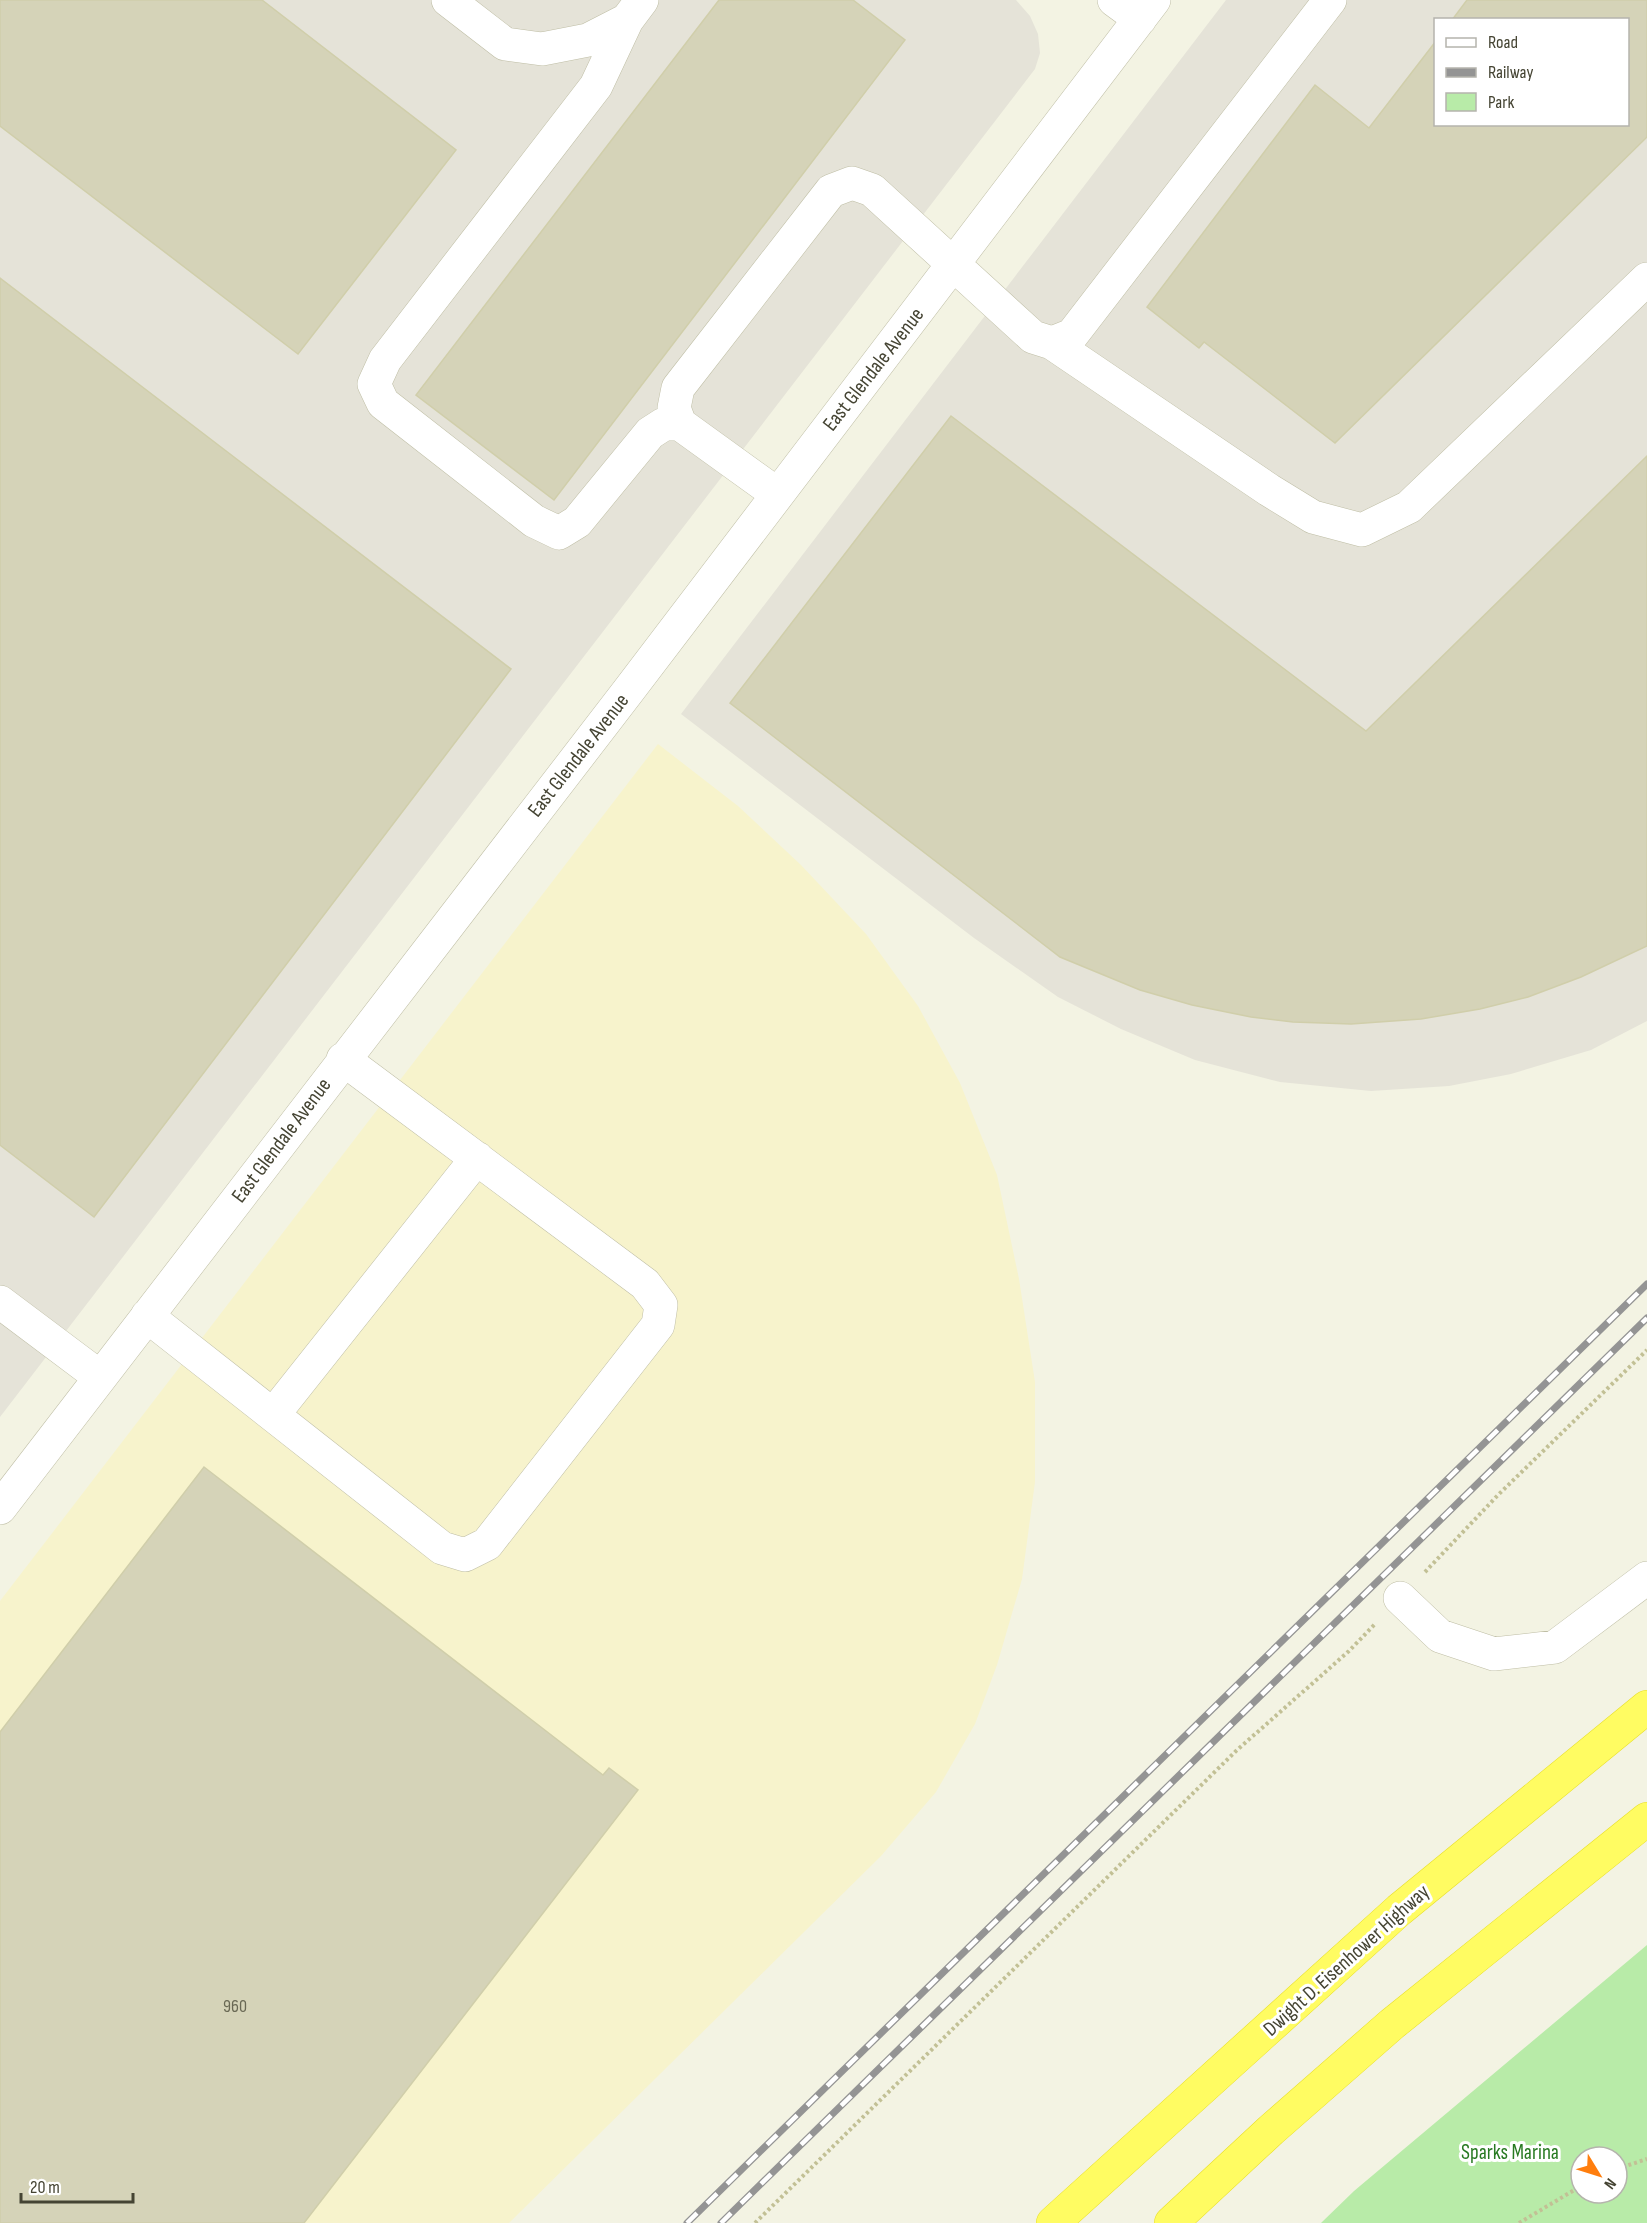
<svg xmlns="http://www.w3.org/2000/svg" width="1647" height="2223" viewBox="0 0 1647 2223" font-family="'Sofia Sans Condensed',sans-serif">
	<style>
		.commercial { fill: #f7f3cc }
		.industrial { fill: #e5e3d8; fill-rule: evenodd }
		.green { fill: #b8eba8; fill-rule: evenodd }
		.building { fill: #d5d3b8; stroke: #d0ceaa; stroke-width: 1.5 }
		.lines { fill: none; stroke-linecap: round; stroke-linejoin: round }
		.minor-casing { stroke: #bfbea5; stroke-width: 34 }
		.highway-casing { stroke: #e8de28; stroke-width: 34 }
		.path { stroke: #c2c095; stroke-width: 4; stroke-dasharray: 3 3; stroke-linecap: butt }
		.minor { stroke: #fff; stroke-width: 33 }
		.highway { stroke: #fffc62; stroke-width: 33 }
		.rail-casing { stroke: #949494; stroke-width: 7 }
		.rail { stroke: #fff; stroke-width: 4.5; stroke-dasharray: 14; stroke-linecap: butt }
		.labels { text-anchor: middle; stroke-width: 6; stroke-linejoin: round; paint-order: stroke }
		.number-label { font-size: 18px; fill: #696854 }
		.street-label { font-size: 21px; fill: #454433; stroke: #fff }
		.park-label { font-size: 21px; fill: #287a22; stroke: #fff }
	</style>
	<rect width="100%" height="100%" fill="#f3f3e3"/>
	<path class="commercial" d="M658,744L738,806L801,865L866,934L918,1006L960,1083L997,1175L1019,1279L1035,1382V1482L1022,1579L997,1665L975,1724L936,1792L881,1856L509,2223H0V1601Z"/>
	<path class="industrial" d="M0,0H1016L1030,16L1038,34L1040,53L1035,69L0,1417Z
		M1226,0H1647V1021L1591,1050L1511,1074L1449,1086L1371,1091L1280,1082L1195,1060L1121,1029L1058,997L974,938L681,714ZM1436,20H1628V124H1436Z"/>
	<path class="green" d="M1647,1945V2223H1321L1354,2191ZM1581,2157H1617V2193H1581Z"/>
	<path class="building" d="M0,0H262L456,150L298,354L0,126Z
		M719,0H853L905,40L554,500L416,395Z
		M1467,0H1647V137L1335,443L1204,342L1199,348L1147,307L1315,85L1369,128L1436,41V124H1628V20H1452Z
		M0,278L511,669L94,1217L0,1145Z
		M951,416L1366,731L1647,456V946L1581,977L1528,997L1480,1009L1421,1019L1351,1024L1293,1022L1251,1017L1192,1005L1140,990L1060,957L730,703Z
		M204,1467L603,1775L609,1768L638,1790L304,2223H0V1732Z"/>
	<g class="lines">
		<g class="minor-casing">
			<path id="minor" d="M448,0L505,44L542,49L588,40L627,20L642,0
				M1114,0L1140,19
				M627,20L596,86L385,360L374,384L383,403L534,521L559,533L577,522L650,433L664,424H680L777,494
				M1052,343L1269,490L1313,517L1362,530L1409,507L1647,279
				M680,424L674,408L678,388L831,191L852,183L872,190L1033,337L1052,343L1072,335L1330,0
				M0,1302L100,1377
				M147,1316L442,1548L465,1555L487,1544L658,1325L661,1305L645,1284L343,1059
				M273,1415L477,1158
				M0,1508L629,690L1154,0
				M1400,1598L1440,1636L1494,1654L1555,1647L1647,1578"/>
		</g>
		<g class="highway-casing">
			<path id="highway" d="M1053,2223L1399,1910L1647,1707
				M1171,2223L1271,2130L1392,2024L1647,1819"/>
		</g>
		<path class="path" d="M1425,1572L1498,1495L1647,1350
			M1617,2169L1647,2159
			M755,2223L1236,1751L1349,1651L1376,1623
			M1519,2223L1581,2186"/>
		<use href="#minor" class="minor"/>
		<use href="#highway" class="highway"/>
		<g class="rail-casing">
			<path id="rail" d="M687,2223L1647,1284
				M721,2223L1647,1318"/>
		</g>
		<use href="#rail" class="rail"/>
	</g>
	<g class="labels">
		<g class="number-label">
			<text x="235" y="2012">960</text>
		</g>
		<g class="street-label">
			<text transform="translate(873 369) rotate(-52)" y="7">East Glendale Avenue</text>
			<text transform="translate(578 755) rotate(-52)" y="7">East Glendale Avenue</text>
			<text transform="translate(281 1140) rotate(-53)" y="7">East Glendale Avenue</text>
			<text transform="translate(1346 1960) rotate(-42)" y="7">Dwight D. Eisenhower Highway</text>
		</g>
		<g class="park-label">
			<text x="1510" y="2159">Sparks Marina</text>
		</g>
	</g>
	<rect x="1434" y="18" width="195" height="108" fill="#ffffff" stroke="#b5b4ad" stroke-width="1.5"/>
	<rect x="1446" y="38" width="30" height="9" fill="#ffffff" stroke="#b5b4ad" stroke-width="1.5"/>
	<text x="1488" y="48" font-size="18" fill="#454433">Road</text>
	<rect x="1446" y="68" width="30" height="9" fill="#949494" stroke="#b5b4ad" stroke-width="1.5"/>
	<text x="1488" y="78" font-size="18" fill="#454433">Railway</text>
	<rect x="1446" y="93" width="30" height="18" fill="#b8eba8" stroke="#b5b4ad" stroke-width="1.5"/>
	<text x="1488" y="108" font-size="18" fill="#454433">Park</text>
	<g transform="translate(1599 2175) rotate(128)"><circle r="28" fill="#ffffff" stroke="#b5b4ad" stroke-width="1.5"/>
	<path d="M0-4.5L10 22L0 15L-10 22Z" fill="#ff7e0e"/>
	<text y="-9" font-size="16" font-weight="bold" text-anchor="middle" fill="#454433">N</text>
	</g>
	<path d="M21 2193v9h112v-9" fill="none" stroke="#454433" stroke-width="3"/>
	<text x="30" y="2193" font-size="18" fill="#454433" stroke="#ffffff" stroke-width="4.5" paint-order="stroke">20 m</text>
</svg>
